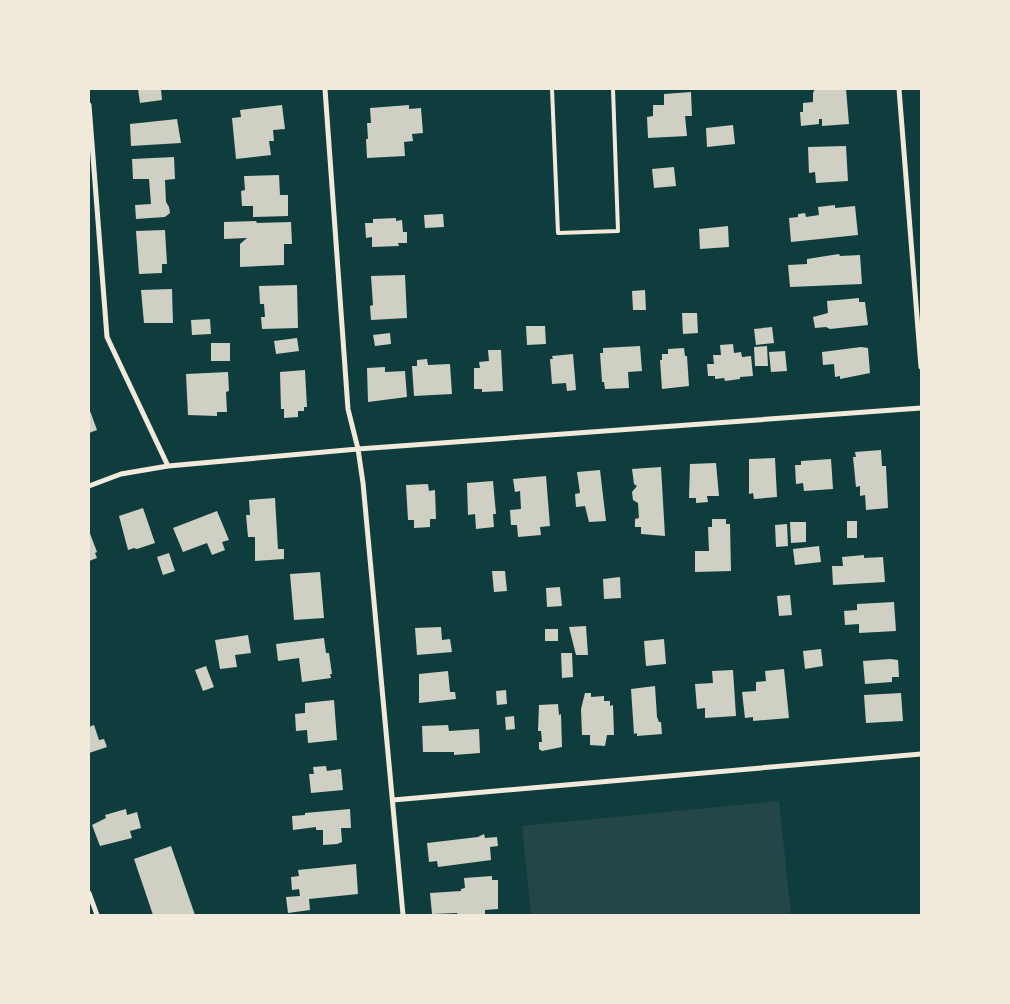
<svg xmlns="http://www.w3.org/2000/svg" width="1010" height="1004" viewBox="0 0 1010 1004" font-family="'Zilla Slab',serif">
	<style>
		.green { fill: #244646 }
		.building { fill: #cfcfc3 }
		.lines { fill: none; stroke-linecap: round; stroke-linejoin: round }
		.service { stroke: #f1e9da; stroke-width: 4 }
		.minor { stroke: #f1e9da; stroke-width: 5 }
	</style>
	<rect width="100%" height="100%" fill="#0f3d3e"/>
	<path class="green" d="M779,801L791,915H531L522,826Z"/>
	<path class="building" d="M138,89H161L162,100L140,103Z
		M815,89H846L849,124L822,126V119H819V124L801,126L800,112H803V103L813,102V93Z
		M691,92L692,116H685L687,136L648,138L647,117L653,116V105H664V94Z
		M282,105L285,129L273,130L274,141H269L271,155L236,159L232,118L241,117L240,110Z
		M409,105V109L421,108L423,133L412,134L413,141L404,142L405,156L367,158L366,139H368L367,123H371L370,108Z
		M177,119L181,143L131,146L130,124Z
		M733,125L735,144L707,147L706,128Z
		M846,146L848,181L816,183L815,172L809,173L808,147Z
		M174,157L175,179L165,180L166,202L169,207L170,213L165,217L136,219L135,205L151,204L149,179H133L132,159Z
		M674,167L676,186L654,188L652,169Z
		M279,175L280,195H288V216L253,217V206H242L241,191L245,190L244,176Z
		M835,205V208L855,206L858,235L791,242L789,218L798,217V214L805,213L806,217L819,215L818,207Z
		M443,214L444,227L425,228L424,215Z
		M396,218V221L402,220L403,232H407V243H398L399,246L372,247V237L366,238L365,223H373V219Z
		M256,221L257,223L291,222L292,244H284V265L240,267V244L247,238L224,239V222Z
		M728,226L729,247L700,249L699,229Z
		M165,230L167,264H162V273L139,274L136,231Z
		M839,254L840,256L860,255L862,284L790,287L788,265L807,264V259Z
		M405,275L407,318L371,320L370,306L373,305L371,276Z
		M297,285L298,328L262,329L261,317H265L264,304H260L259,286Z
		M172,289L173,323H144L141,290Z
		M645,290L646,310H633L632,291Z
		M859,298V302H865L868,325L830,329L826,327L815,328L813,317L828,313L827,301Z
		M682,313H697L698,333L683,334Z
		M210,319L211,334L192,335L191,320Z
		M526,326H545L546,344L527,345Z
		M772,327L774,343L756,345L754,329Z
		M390,333L391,344L375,346L373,335Z
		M297,338L299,351L276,354L274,341Z
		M211,343H230V361H211Z
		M733,344L734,353L741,352L742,357L751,356L753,376L740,377V379L725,381L724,378L715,379V376H708L707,364H714L713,355H721L720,345Z
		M640,346L642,371L628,372L629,388L605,389L604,382H602L600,353H603V348Z
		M767,346L768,366H755L754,347Z
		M861,347L868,348L870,373L840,379V376L835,377L834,364L823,365L822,352Z
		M684,348L685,356H687L689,386L662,389L660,360H662V354H668V349Z
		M488,350H501L503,391L482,392V389H474V368H480L479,362L489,361Z
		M785,351L787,371L771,372L769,352Z
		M573,354L576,390L567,391L566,383L552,384L550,359H553L552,356Z
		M427,359L428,365L450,364L452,394L414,396L412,366H417V360Z
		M385,367V372L405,371L407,397L368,402L367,368Z
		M305,370L307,407H304V411H298V417L284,418V409H281L280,372Z
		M228,372L229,391L226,392L227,412H217V416L188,415L186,374Z
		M89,408L97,430L89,433Z
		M881,450L882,466H886L888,508L866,510L865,495L860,496V486L856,487L853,457H856L855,452Z
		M775,458L777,497L754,499L753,493L749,494V459Z
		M831,459L833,489L804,491L803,483L796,484L795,465H801V461Z
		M716,463L719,496H707L708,502L696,503V498H689L690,464Z
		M661,467L665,536L641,534V527H635V519L639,518L638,503L633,500L632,492L637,486L634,484L632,469Z
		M600,470L606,521L589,522L585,506L576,507L575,494L580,493L577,472Z
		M546,476L550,526L540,527L541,535L518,537L517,525H511L510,510L521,509L520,491L515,492L513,479Z
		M493,481L496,514H493L494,527L476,529L475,514L468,515L467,483Z
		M428,484L429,491L435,490L436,519H430V527L414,528V520H408L406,485Z
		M275,498L278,549H284V559L255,561V537H248L246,515H250L249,500Z
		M143,508L155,543L137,549L134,548L128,550L119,516Z
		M217,511L229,540L222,542L225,550L212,555L207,543L183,552L173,528Z
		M712,519H726V524H730L731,571L695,572V551H709L708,527H712Z
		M847,521H857V538H847Z
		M790,522H806V542L791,543Z
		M787,524L788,546L776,547L775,525Z
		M89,531L97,552L95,553L97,558L89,561Z
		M819,546L821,562L795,565L793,549Z
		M169,553L175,571L163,575L157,557Z
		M864,555V558L883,557L885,582L833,585L832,566H843L842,557Z
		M492,571H505L507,591L494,592Z
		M320,572L324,618L294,620L290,574Z
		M620,577L621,598L604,599L603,579Z
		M560,587L562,606L547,607L546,588Z
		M790,595L792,615L779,616L777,596Z
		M894,602L896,631L859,633V624L845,625L844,611L857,610V604Z
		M586,626L588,655H576L569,627Z
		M441,627L442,640L450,639L452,652L417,655L415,628Z
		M545,629H558V641H545Z
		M248,635L251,653L235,655L237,667L220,669L215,640Z
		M324,638L326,653H329L332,674H330L331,678L302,682L299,658L278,661L276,644Z
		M664,639L666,664L646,666L644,641Z
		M821,649L823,666L805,669L803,651Z
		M561,653H572L573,677L562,678Z
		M890,659L898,660L899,677H892V682L865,684L863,661Z
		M206,666L214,687L203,691L195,670Z
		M784,669L789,718L753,721V717L745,718L742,692L756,691V682L766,681L765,671Z
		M733,670L736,716L705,718V708L697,709L695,684L713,683L712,671Z
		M448,671L450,692H455L456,699L419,703V674Z
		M655,686L657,717L659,722H661L662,734L637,736V733L634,734L631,689Z
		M506,690L507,704L497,705L496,691Z
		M585,693H591V697L604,696V701H610V706L613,705L614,735H607L605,746L590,745V735H582L581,709Z
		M901,693L903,721L866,723L864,695Z
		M334,700L337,740L308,743L307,730L296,731L295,714L305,713V703Z
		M558,704L559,715L561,714L562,747L542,751L539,749V742H542L541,731H538L539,705Z
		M514,716L515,729L506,730L505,717Z
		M94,725L99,740L104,739L107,747L89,753V727Z
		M448,725L449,731L479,729L480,753L454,755V752H423L422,726Z
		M326,766L327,771L341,769L343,790L311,793L309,774H314L313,767Z
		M126,809L127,815L137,812L141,828L130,831L132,838L100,846L92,825L106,818L105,815Z
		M350,809L351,828H341L342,842L337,844L323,845V830H316V827L293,830L292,816L305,815V813Z
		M484,834L485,838L497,837L498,846L490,847L491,860L438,867L437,861L429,862L427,843L478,837Z
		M171,846L195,915H153L134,859Z
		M356,864L358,894L309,899L310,910L288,913L286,897L300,896L299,889L292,890L291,877L299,876L298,870Z
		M492,876V880H498V909L485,910V915H458L457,913L432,914L430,893L461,891V889L465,888L464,878Z"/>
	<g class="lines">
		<path class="service" d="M552,89L558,233L618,231L613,89"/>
		<path class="minor" d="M325,89L348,409L358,449L363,483L403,915
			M899,89L921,367
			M89,105L107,337L168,466
			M89,486L121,474L168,466L358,449L921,408
			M393,800L921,754
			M89,893L97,915"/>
	</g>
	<rect width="1010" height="1004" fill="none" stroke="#f1e9da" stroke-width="180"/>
</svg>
